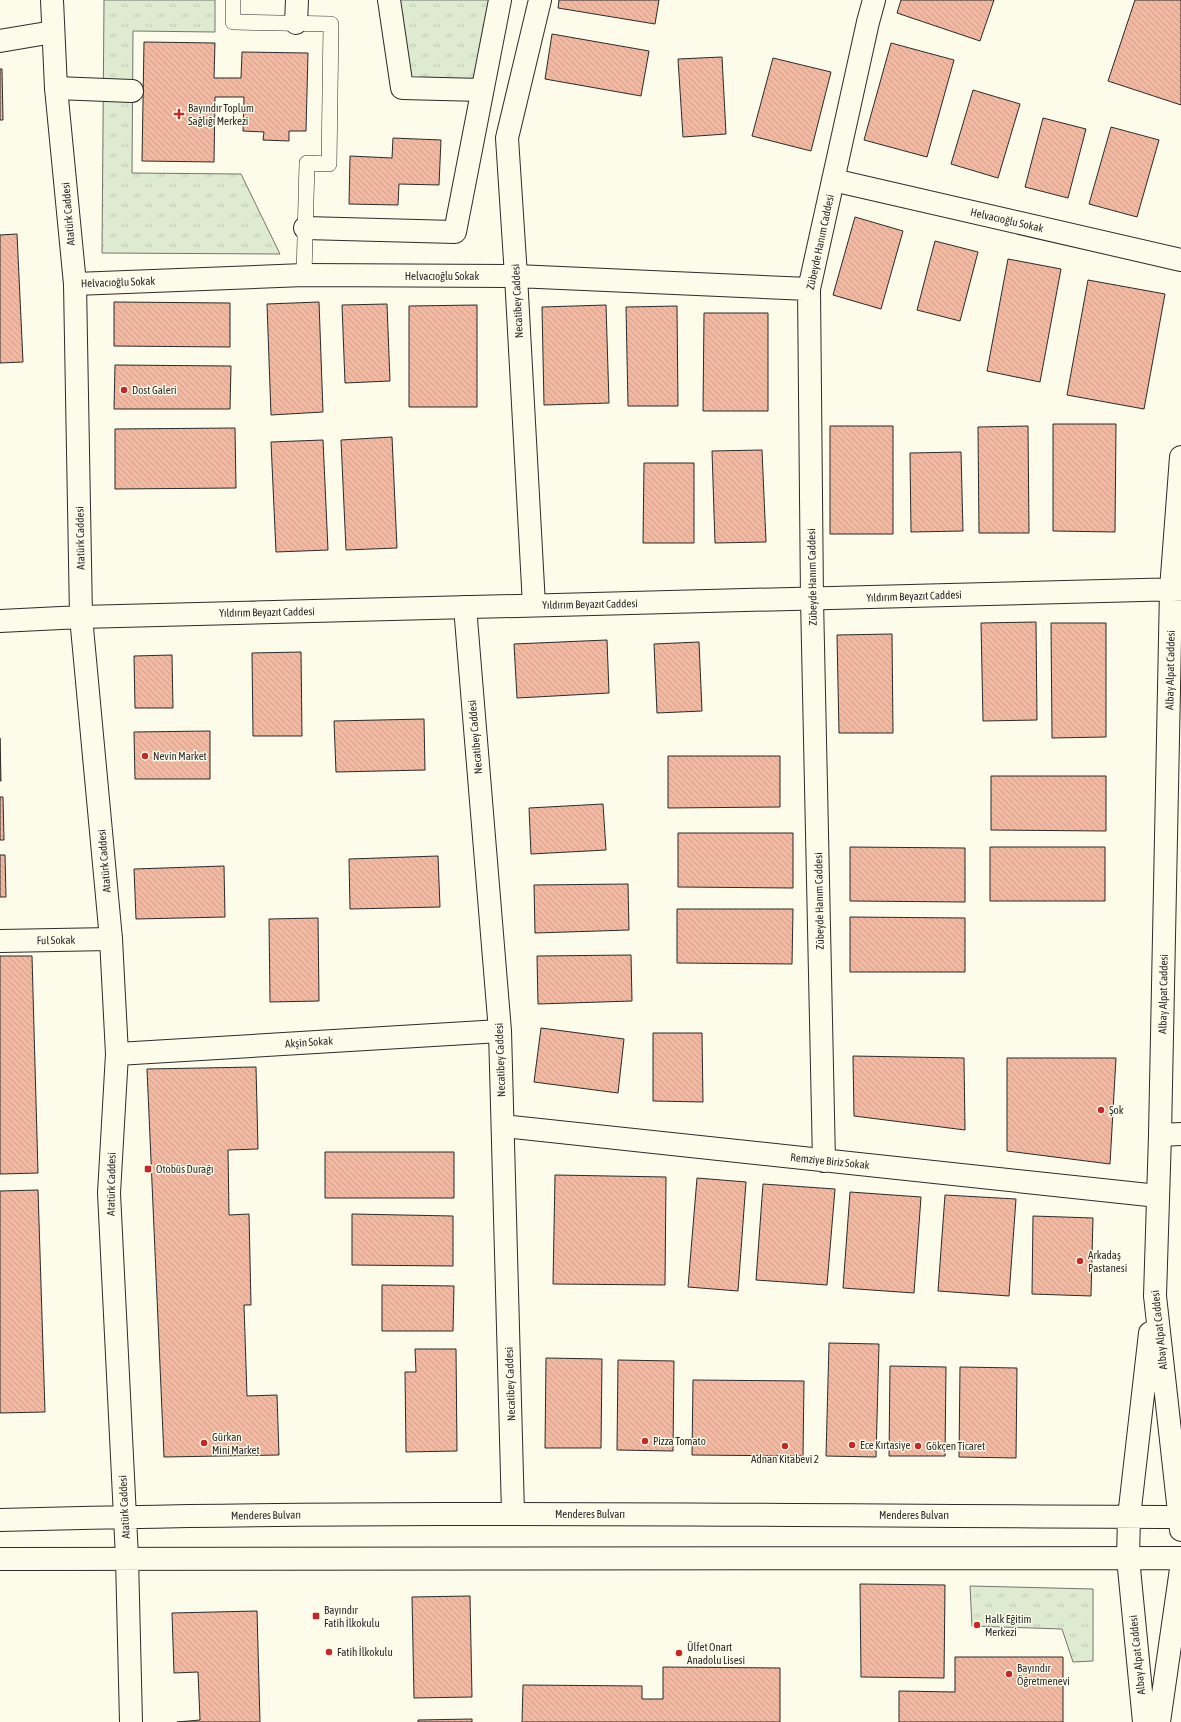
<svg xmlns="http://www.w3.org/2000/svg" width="1181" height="1722" viewBox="0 0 1181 1722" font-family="'Asap Condensed',sans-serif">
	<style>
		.grass { fill: url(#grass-tufts); stroke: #74746e }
		.building { fill: url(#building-back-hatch); stroke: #2b2b2b }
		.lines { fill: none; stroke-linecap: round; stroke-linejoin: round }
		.lane-casing { stroke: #2b2b2b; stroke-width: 16 }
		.street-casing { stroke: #2b2b2b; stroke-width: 24 }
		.secondary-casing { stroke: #2b2b2b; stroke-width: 24 }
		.lane { stroke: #fdfbea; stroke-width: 15 }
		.street { stroke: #fdfbea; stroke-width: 22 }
		.secondary { stroke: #fdfbea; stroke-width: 22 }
		.poi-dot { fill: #c62828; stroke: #fdfbea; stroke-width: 1.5 }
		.labels { text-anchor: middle; stroke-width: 3; stroke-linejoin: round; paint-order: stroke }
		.poi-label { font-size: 11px; fill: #2b2b2b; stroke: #fdfbea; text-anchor: start }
		.street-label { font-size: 11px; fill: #2b2b2b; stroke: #fdfbea }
	</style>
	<defs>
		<pattern id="grass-tufts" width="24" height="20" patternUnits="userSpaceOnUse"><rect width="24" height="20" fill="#deebd1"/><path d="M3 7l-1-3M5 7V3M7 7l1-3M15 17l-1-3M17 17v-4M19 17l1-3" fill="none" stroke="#bfcab4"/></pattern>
		<pattern id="building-back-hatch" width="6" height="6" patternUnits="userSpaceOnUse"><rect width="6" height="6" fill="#f2b8a0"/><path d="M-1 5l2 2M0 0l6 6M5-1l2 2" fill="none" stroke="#d09e8a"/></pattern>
	</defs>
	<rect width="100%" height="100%" fill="#fdfbea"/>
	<path class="grass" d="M104,0H215V32L133,31L132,173L241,174L280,254L102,253Z
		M389,0H500L482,90L402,88Z
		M970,1586L1093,1589V1661L1073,1662L1062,1629L972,1626Z"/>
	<path class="building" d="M559,0H659L655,24L558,8Z
		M901,0H994L980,41L897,13Z
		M1135,0H1181V105L1108,81Z
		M552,34L649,51L641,96L545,79Z
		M144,42L215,43L214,78H241L242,52L308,53L306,131H289V141L263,140L264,132L243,131L244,97H215L214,162L142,161Z
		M891,43L954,60L927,157L864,140Z
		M722,57L726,134L683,137L678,59Z
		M773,58L831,72L811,151L752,136Z
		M0,69H2L3,120H0Z
		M973,90L1020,104L998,178L951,164Z
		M1043,118L1086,129L1068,198L1025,187Z
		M1111,127L1159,140L1137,217L1089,204Z
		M393,138L441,140L439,185L399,184L398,205L349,204L350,156L392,158Z
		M855,217L903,231L881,309L833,295Z
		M17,234L23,362L0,363V235Z
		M935,241L978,252L960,321L917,310Z
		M1008,259L1061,269L1040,382L987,371Z
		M1088,280L1165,294L1144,409L1067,395Z
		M114,302L230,303V347L114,346Z
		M319,302L323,412L271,415L267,304Z
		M387,304L390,381L345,383L342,305Z
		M477,305V407H409V306Z
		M606,305L609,403L544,405L542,307Z
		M677,306L678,406H628L626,307Z
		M704,313H768V411H703Z
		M115,365L231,366L230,409H114Z
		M1053,424H1116L1115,532L1053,531Z
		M830,426H893V534H830Z
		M1028,426L1029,533H979L978,427Z
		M235,428L236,488L115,489V429Z
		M392,437L397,548L346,550L341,440Z
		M323,440L328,550L276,552L271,442Z
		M762,450L766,542L715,543L712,451Z
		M961,452L963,531L911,532L910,453Z
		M644,463H694V543H643Z
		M1036,622L1037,720L983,721L981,623Z
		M1051,623H1106V737L1052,738Z
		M892,634L893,733H839L837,635Z
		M607,640L609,693L517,698L514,644Z
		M699,642L702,711L657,713L654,644Z
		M301,652L302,736H253L252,653Z
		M172,655L173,708H135L134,656Z
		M424,719L425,770L336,772L334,721Z
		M210,731V779H135L134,732Z
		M0,738L1,781H0Z
		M668,756H780V807L668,808Z
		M991,776H1106V831L991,830Z
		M0,797H3L4,840H0Z
		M603,804L606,850L531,854L529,808Z
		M678,833H793V888L678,887Z
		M850,847L965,848V902L850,901Z
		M990,847H1105V901H990Z
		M0,855H5L6,897H0Z
		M438,856L440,907L350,909L349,859Z
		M224,866L225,917L136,919L134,869Z
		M628,884L629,930L535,933L534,885Z
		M677,909H793L792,964L677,963Z
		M850,917L965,918V972H850Z
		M318,918L319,1001L270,1002L269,919Z
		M631,955L632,1001L538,1004L537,956Z
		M0,956H32L38,1173L0,1174Z
		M541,1028L624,1039L618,1093L534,1082Z
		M653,1033H702L703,1102L653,1101Z
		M853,1056L964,1058L965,1130L854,1116Z
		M1007,1058H1116L1110,1164L1007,1151Z
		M256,1067L258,1149L228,1150L229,1215L249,1214L251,1305H244L247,1396L277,1395L279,1455L164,1457L147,1069Z
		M325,1152H454V1198H325Z
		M555,1175L666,1177L665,1285L553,1284Z
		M697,1178L746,1182L738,1291L688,1287Z
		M763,1184L835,1189L827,1285L756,1280Z
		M38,1190L45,1412L0,1413V1191Z
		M850,1192L921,1197L914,1293L843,1288Z
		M945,1195L1016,1199L1009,1296L938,1291Z
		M352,1214L453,1216V1266L352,1265Z
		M1033,1216L1093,1218L1091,1296L1032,1294Z
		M382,1285L454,1286L453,1331H382Z
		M829,1343L879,1344L876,1457L826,1456Z
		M415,1349H456L457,1451L406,1452L405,1372H416Z
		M546,1358L602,1359L601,1448H545Z
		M618,1360L674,1361L673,1451L617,1450Z
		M890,1366L946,1367L945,1456H889Z
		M960,1367L1017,1368L1016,1458L959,1457Z
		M693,1380L804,1381L803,1456L692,1455Z
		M860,1584L945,1585L944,1678L861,1677Z
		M470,1596L472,1697L414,1698L412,1597Z
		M257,1611L260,1722H177L200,1720L198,1672L174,1673L172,1613Z
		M955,1657H1063V1722H899V1691L955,1692Z
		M663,1667L780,1668V1722H522L523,1685L642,1686V1699H663Z
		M472,1719V1722H418V1720Z"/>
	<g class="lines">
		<g class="lane-casing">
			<path id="lane" d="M233,0V22L331,24L329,164L307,163L304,275"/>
		</g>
		<g class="street-casing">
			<path id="street" d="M389,0L402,88L482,90
				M296,23L297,0
				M0,41L53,32
				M56,88L132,91
				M833,180L1181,260
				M305,228L455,232L500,0
				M75,284L304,275L516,276L809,289
				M534,605L516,276L507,138L540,0
				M465,607L500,1031L513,1513
				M0,941L111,939
				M117,1054L500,1031
				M503,1126L1158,1196
				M1160,1135L1181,1134
				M824,1161L812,599L809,289L868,22L874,0"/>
		</g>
		<g class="secondary-casing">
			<path id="secondary" d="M52,0L56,88L75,284L81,617L111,939L117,1054L109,1193L127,1558L131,1722
				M1181,457L1171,589L1160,1135L1155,1296L1181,1530
				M0,621L81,617L1181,589
				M0,1520C394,1509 787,1516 1181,1517
				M0,1559L1181,1558
				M1144,1722L1128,1558L1129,1517L1150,1333
				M1159,1722L1181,1569"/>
		</g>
		<use href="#lane" class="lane"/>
		<use href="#street" class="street"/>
		<use href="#secondary" class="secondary"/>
	</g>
	<g class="poi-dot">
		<path d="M177 108h4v4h4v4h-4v4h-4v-4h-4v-4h4z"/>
		<circle cx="124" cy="390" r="4"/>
		<circle cx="145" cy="756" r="4"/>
		<circle cx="1101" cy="1110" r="4"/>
		<rect x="144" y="1165" width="8" height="8" rx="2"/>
		<circle cx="1080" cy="1261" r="4"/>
		<circle cx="645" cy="1441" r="4"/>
		<circle cx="204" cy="1443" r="4"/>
		<circle cx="852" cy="1445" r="4"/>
		<circle cx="785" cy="1446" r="4"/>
		<circle cx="918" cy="1446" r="4"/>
		<rect x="312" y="1612" width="8" height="8" rx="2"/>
		<circle cx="977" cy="1625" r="4"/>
		<circle cx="329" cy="1652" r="4"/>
		<circle cx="679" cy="1653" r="4"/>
		<circle cx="1009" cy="1674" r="4"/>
	</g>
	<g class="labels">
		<g class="poi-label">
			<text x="188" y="112">Bayındır Toplum<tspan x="188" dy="13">Sağlığı Merkezi</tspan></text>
			<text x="132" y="394">Dost Galeri</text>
			<text x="153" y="760">Nevin Market</text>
			<text x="1109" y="1114">Şok</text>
			<text x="156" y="1173">Otobüs Durağı</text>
			<text x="1088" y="1259">Arkadaş<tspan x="1088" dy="13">Pastanesi</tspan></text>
			<text x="212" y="1441">Gürkan<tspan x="212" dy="13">Mini Market</tspan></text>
			<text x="653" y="1445">Pizza Tomato</text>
			<text x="860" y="1449">Ece Kırtasiye</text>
			<text x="926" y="1450">Gökçen Ticaret</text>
			<text x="785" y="1463" text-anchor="middle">Adnan Kitabevi 2</text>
			<text x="324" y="1614">Bayındır<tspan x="324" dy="13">Fatih İlkokulu</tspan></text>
			<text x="985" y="1623">Halk Eğitim<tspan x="985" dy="13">Merkezi</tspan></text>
			<text x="687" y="1651">Ülfet Onart<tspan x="687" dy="13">Anadolu Lisesi</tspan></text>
			<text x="337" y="1656">Fatih İlkokulu</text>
			<text x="1017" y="1672">Bayındır<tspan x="1017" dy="13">Öğretmenevi</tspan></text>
		</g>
		<g class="street-label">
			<text transform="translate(68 214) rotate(-95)" y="4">Atatürk Caddesi</text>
			<text transform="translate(1007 220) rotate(13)" y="4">Helvacıoğlu Sokak</text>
			<text transform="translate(820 242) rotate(-78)" y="4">Zübeyde Hanım Caddesi</text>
			<text x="442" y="280">Helvacıoğlu Sokak</text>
			<text transform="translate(118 282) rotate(-2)" y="4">Helvacıoğlu Sokak</text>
			<text transform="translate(517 301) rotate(-93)" y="4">Necatibey Caddesi</text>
			<text transform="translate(80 538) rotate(-91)" y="4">Atatürk Caddesi</text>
			<text transform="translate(812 577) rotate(-91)" y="4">Zübeyde Hanım Caddesi</text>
			<text transform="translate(914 596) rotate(-2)" y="4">Yıldırım Beyazıt Caddesi</text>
			<text transform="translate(590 604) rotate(-1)" y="4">Yıldırım Beyazıt Caddesi</text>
			<text transform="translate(267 612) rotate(-1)" y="4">Yıldırım Beyazıt Caddesi</text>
			<text transform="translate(1170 670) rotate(-89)" y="4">Albay Alpat Caddesi</text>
			<text transform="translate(475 737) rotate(-95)" y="4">Necatibey Caddesi</text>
			<text transform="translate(104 861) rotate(-95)" y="4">Atatürk Caddesi</text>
			<text transform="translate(819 901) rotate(-91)" y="4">Zübeyde Hanım Caddesi</text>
			<text transform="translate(56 940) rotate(-1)" y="4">Ful Sokak</text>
			<text transform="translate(1163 994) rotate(-89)" y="4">Albay Alpat Caddesi</text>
			<text transform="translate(309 1042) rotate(-4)" y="4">Akşin Sokak</text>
			<text transform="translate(500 1060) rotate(-92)" y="4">Necatibey Caddesi</text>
			<text transform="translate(830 1161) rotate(6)" y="4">Remziye Biriz Sokak</text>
			<text transform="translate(111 1184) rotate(-89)" y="4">Atatürk Caddesi</text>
			<text transform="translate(1159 1330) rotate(-96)" y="4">Albay Alpat Caddesi</text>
			<text transform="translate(510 1384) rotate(-92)" y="4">Necatibey Caddesi</text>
			<text transform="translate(124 1507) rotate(-93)" y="4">Atatürk Caddesi</text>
			<text x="590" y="1518">Menderes Bulvarı</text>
			<text transform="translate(266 1515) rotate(-1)" y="4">Menderes Bulvarı</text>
			<text x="914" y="1519">Menderes Bulvarı</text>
			<text transform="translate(1137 1655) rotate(-96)" y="4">Albay Alpat Caddesi</text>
		</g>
	</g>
</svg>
